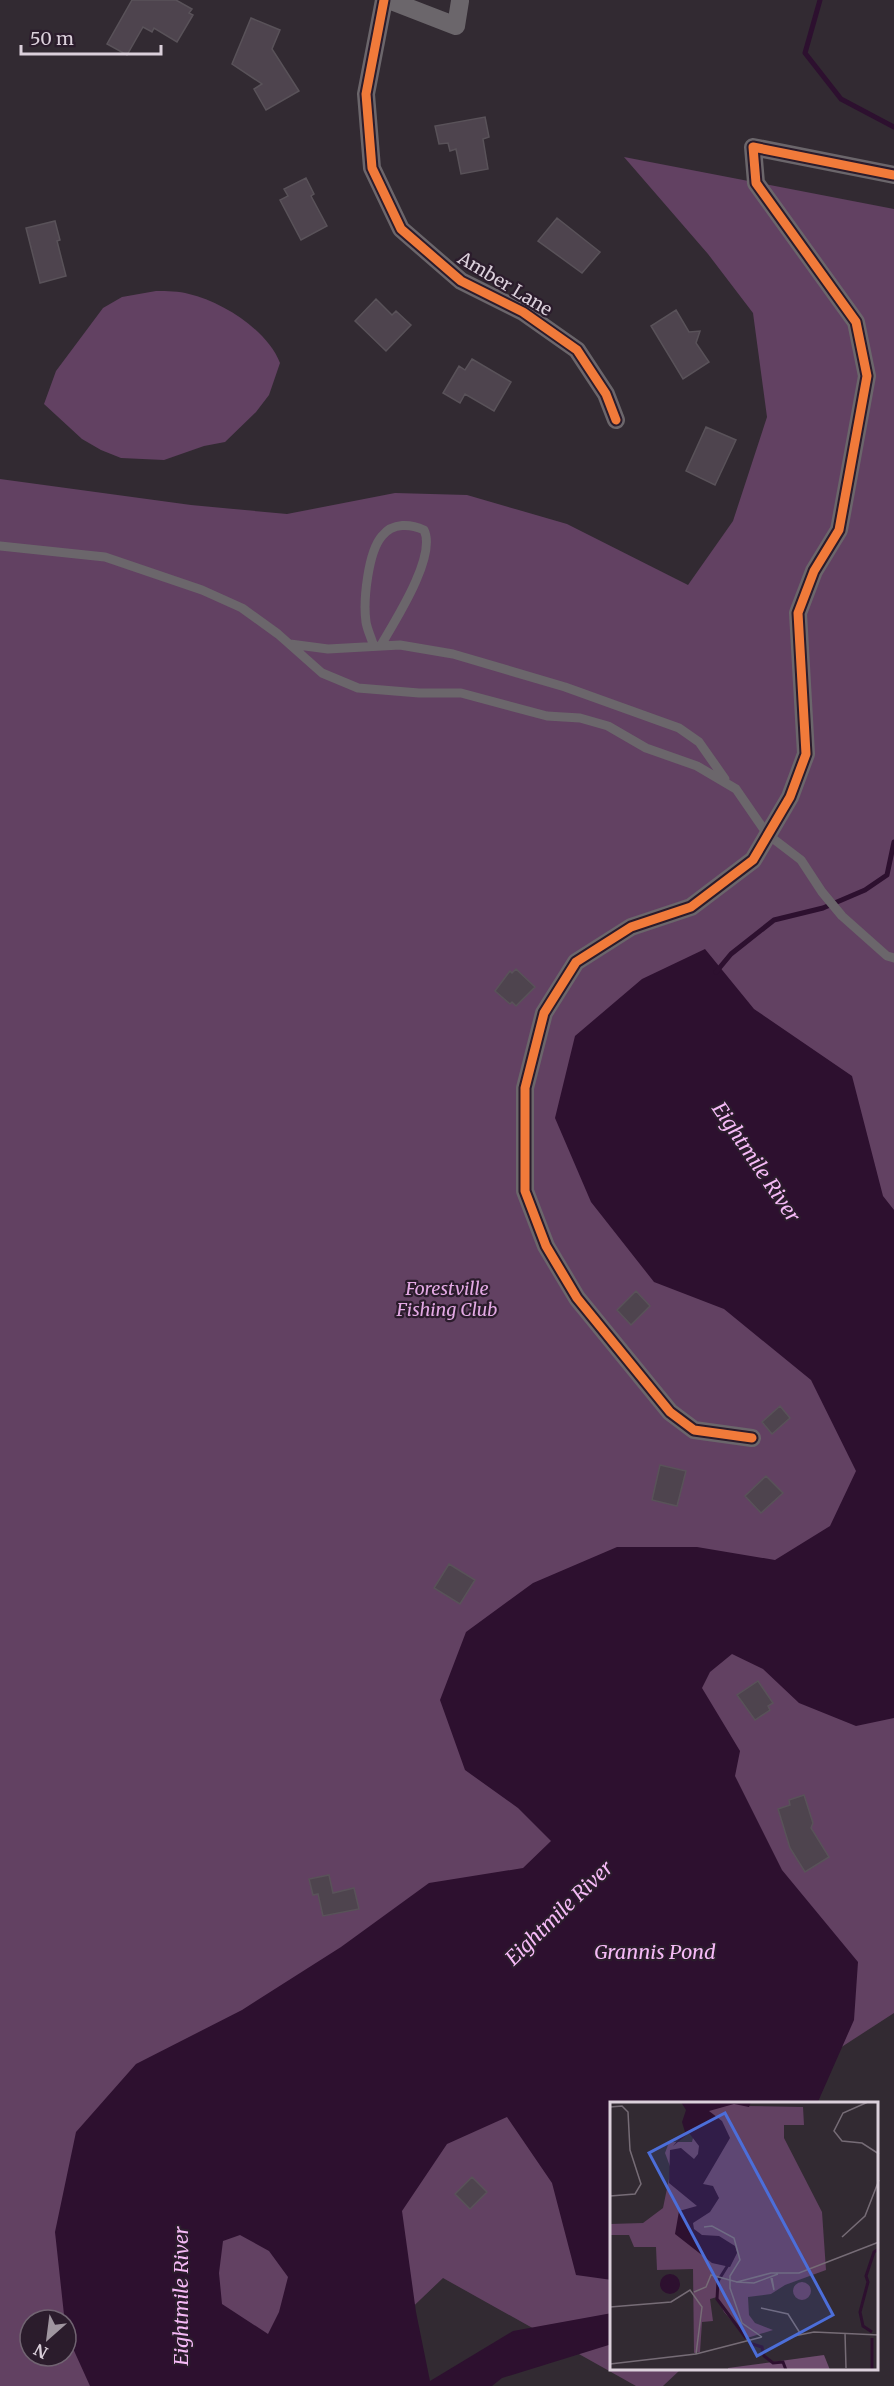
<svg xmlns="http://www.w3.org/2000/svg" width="894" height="2386" viewBox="0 0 894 2386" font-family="Merriweather,serif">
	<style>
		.green { fill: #624162; fill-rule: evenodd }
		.water { fill: #2d102f; fill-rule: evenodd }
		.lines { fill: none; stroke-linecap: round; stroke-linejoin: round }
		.stream { stroke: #2d102f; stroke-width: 5 }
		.building { fill: #4e444e; stroke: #595259; stroke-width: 1.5 }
		.service { stroke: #6b666b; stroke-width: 9 }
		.minor { stroke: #6b666b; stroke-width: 18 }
		.cycleway-casing { stroke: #2b1c2c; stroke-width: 13 }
		.cycleway { stroke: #f17a3a; stroke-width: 9 }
		.labels { text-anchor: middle; stroke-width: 4.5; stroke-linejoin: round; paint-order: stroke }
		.street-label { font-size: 18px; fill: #dbd0db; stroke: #2b1c2c }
		.park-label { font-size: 18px; font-style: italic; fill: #e3a9e4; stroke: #2b1c2c }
		.water-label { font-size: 20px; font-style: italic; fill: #f5baf6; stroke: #2b1c2c }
		.inset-river { fill: none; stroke: #2d102f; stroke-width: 3 }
		.inset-road { fill: none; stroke: #766c76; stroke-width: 1.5 }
		.view { fill: #4c6ed9; fill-opacity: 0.15; stroke: #4c6ed9; stroke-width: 3 }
		.inset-edge { fill: none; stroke: #dbd0db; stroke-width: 3 }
	</style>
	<rect width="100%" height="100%" fill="#322a32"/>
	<path class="green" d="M624,157L894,209V2013L840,2048L612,2104V2370H680L663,2386H636L443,2278L357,2360L281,2386H0V479L191,505L287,514L395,493L467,495L567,524L688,585L733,521L767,417L753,313L708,254ZM30,2320H66V2356H30Z
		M156,291C167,291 179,291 189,294C223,302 267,330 280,363L269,395L256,412L225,442L204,446L164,460L121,458L101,450L82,439L44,404L56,371L103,308L122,297Z"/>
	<path class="water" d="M705,949L754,1009L852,1076L883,1196L894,1210V1718L856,1726L799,1703L763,1669L732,1654L710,1672L702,1688L740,1751L735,1776L782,1870L858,1962L854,2020L817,2104H612V2280L576,2275L552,2183L507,2117L447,2144L402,2211L416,2312L430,2381L513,2331L612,2313V2344L502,2378L492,2386H90L66,2333L55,2232L76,2132L136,2064L242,2010L341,1947L429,1883L523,1868L551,1841L518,1808L465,1770L440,1700L466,1632L533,1583L617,1547H697L775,1560L830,1526L856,1471L811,1380L724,1309L654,1282L591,1202L555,1118L575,1036L642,979ZM240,2235L269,2251L288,2277L279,2312L268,2334L222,2304L219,2273L223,2241Z"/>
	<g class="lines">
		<path class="stream" d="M820,0L805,53L841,99L894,127
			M716,972L731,954L774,920L823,908L865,890L887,875L894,842"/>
	</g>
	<path class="building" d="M132,0H176L192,9L189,13L193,15L177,42L154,28L152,32L143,27L127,55L107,44Z
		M251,18L280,30L272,49L299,91L266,110L254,89L262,84L232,64Z
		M485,117L489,137L483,139L488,169L461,174L456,149L450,151L448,143L439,144L435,126Z
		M306,178L314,194L311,196L327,226L301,240L280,200L288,196L284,189Z
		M557,218L600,252L582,273L538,241Z
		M55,221L60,240L57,241L66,276L40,283L26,228Z
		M376,299L392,315L396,311L411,325L386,351L355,321Z
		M676,310L689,332L700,331L696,343L709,362L683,379L651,326Z
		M472,359L511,382L494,411L465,394L460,403L443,393L459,366L465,370Z
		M706,427L736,440L715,485L686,471Z
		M516,969L535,987L516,1006L512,1002L510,1004L495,991L510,971L512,973Z
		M636,1291L650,1306L631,1325L617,1310Z
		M780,1406L790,1418L772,1434L762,1422Z
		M660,1465L686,1471L677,1506L652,1500Z
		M766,1476L783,1493L761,1513L745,1496Z
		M449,1564L475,1580L460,1604L434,1588Z
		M758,1681L773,1703L768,1706L770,1710L755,1720L737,1695Z
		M804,1795L813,1823L811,1828L829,1857L805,1872L790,1848L778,1809L790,1805L789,1800Z
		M329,1875L333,1893L354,1888L359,1909L323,1916L318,1894L313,1895L309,1879Z
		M472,2177L487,2192L470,2209L455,2194Z"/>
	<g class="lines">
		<path class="service" d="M0,546L105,557L202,590L242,608L278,634L322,673L358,688L419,693H461L547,716L580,718L608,726L646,748L697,766L736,789L767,834L801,860L822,892L842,916L887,956L894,958
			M290,644L328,649L400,645L453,654L565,687L679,728L699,742L725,779
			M373,644C371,637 367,629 366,622C363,601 368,552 382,536C393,522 411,524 424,530C437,556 395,621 381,645"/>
		<path class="minor" d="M384,0L366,94L372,168L401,229L461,281L523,312L577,350L606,394L616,420
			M389,0L456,26L460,1
			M752,1438L694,1430L670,1412L577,1298L546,1246L525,1191V1088L544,1013L576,962L631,927L691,907L753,860L790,797L806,754L798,613L814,571L839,530L867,376L856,322L756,183L753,147L894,175"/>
		<g class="cycleway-casing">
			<path id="cycleway" d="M384,0L366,94L372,168L401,229L461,281L523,312L577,350L606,394L616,420
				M752,1438L694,1430L670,1412L577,1298L546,1246L525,1191V1088L544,1013L576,962L631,927L691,907L753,860L790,797L806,754L798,613L814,571L839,530L867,376L856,322L756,183L753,147L894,175"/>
		</g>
		<use href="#cycleway" class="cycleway"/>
	</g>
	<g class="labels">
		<g class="street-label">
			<text transform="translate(505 284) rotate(31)" y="6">Amber Lane</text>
		</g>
		<g class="park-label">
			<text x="447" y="1295">Forestville<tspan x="447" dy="21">Fishing Club</tspan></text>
		</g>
		<g class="water-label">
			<text transform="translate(756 1162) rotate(56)" y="7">Eightmile River</text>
			<text transform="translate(559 1913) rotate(-44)" y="7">Eightmile River</text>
			<text x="655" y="1959">Grannis Pond</text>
			<text transform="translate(181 2296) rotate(-90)" y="7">Eightmile River</text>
		</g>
	</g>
	<g transform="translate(610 2102)">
		<rect width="268" height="268" fill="#322a32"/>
		<path d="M134,0L135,4L193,5L194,23H174V36L212,110L216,168L175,183L161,192L138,195L139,213L145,221L163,228L137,236L114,210L107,195L100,197L103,219L92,220L90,250L84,251L83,167L47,168L46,145H24L19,133H0V122L33,121L53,106L61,67L55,51L59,40H82L90,7ZM183 189a9 9 0 1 1 18 0a9 9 0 1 1-18 0Z" fill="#624162"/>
		<path d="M214,253L220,268H118V266Z" fill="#6f4d6f"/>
		<path d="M71,0H141L139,5L124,2L99,9L112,19L120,36L93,82L103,84L109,96L100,110L83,121L84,127L92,133L109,134L125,144L127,151L120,165L102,161L65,132L69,109L87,104L59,81L60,48L71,46L84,57L88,52L89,44L79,31L63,44L75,30L72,20L76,8ZM50 182a10 10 0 1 1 20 0a10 10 0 1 1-20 0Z" fill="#2d102f"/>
		<path class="inset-river" d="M118,163L108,179L107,197L136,236M262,230L253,224L250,210L258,180L256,174L264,150L269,147M139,241L152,245L154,254L163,261L173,260L176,268M262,268V236"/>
		<path class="inset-road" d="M258,0L233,11L224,29L232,39L252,41L269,52M0,5L12,4L18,10L20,48L31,82L25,92L0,94M94,125L102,124L124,136L130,158L120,174V186L132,221L152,235M232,135L255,114L269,78M161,176L164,188L162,176M126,180L144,181L168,172M84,190L96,185L101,173L127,180L161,171H189L269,140M0,205L61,200L80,188L92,205L86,252M151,206L178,212L190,231M235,231L236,266M184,234L204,230L269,233M0,262L86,252L152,235"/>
		<path class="view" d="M115,11L223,213L147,254L39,51Z"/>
		<rect width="268" height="268" class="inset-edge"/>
	</g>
	<g transform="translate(48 2338) rotate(208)"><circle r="28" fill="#2b1c2c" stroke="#716472" stroke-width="1.5"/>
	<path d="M0-4.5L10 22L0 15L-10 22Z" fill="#a096a0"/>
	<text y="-9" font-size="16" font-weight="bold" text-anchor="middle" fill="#dbd0db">N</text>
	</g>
	<path d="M21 45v9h140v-9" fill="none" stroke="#dbd0db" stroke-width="3"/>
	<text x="30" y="45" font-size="18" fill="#dbd0db" stroke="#2b1c2c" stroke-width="4.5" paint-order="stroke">50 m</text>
</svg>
